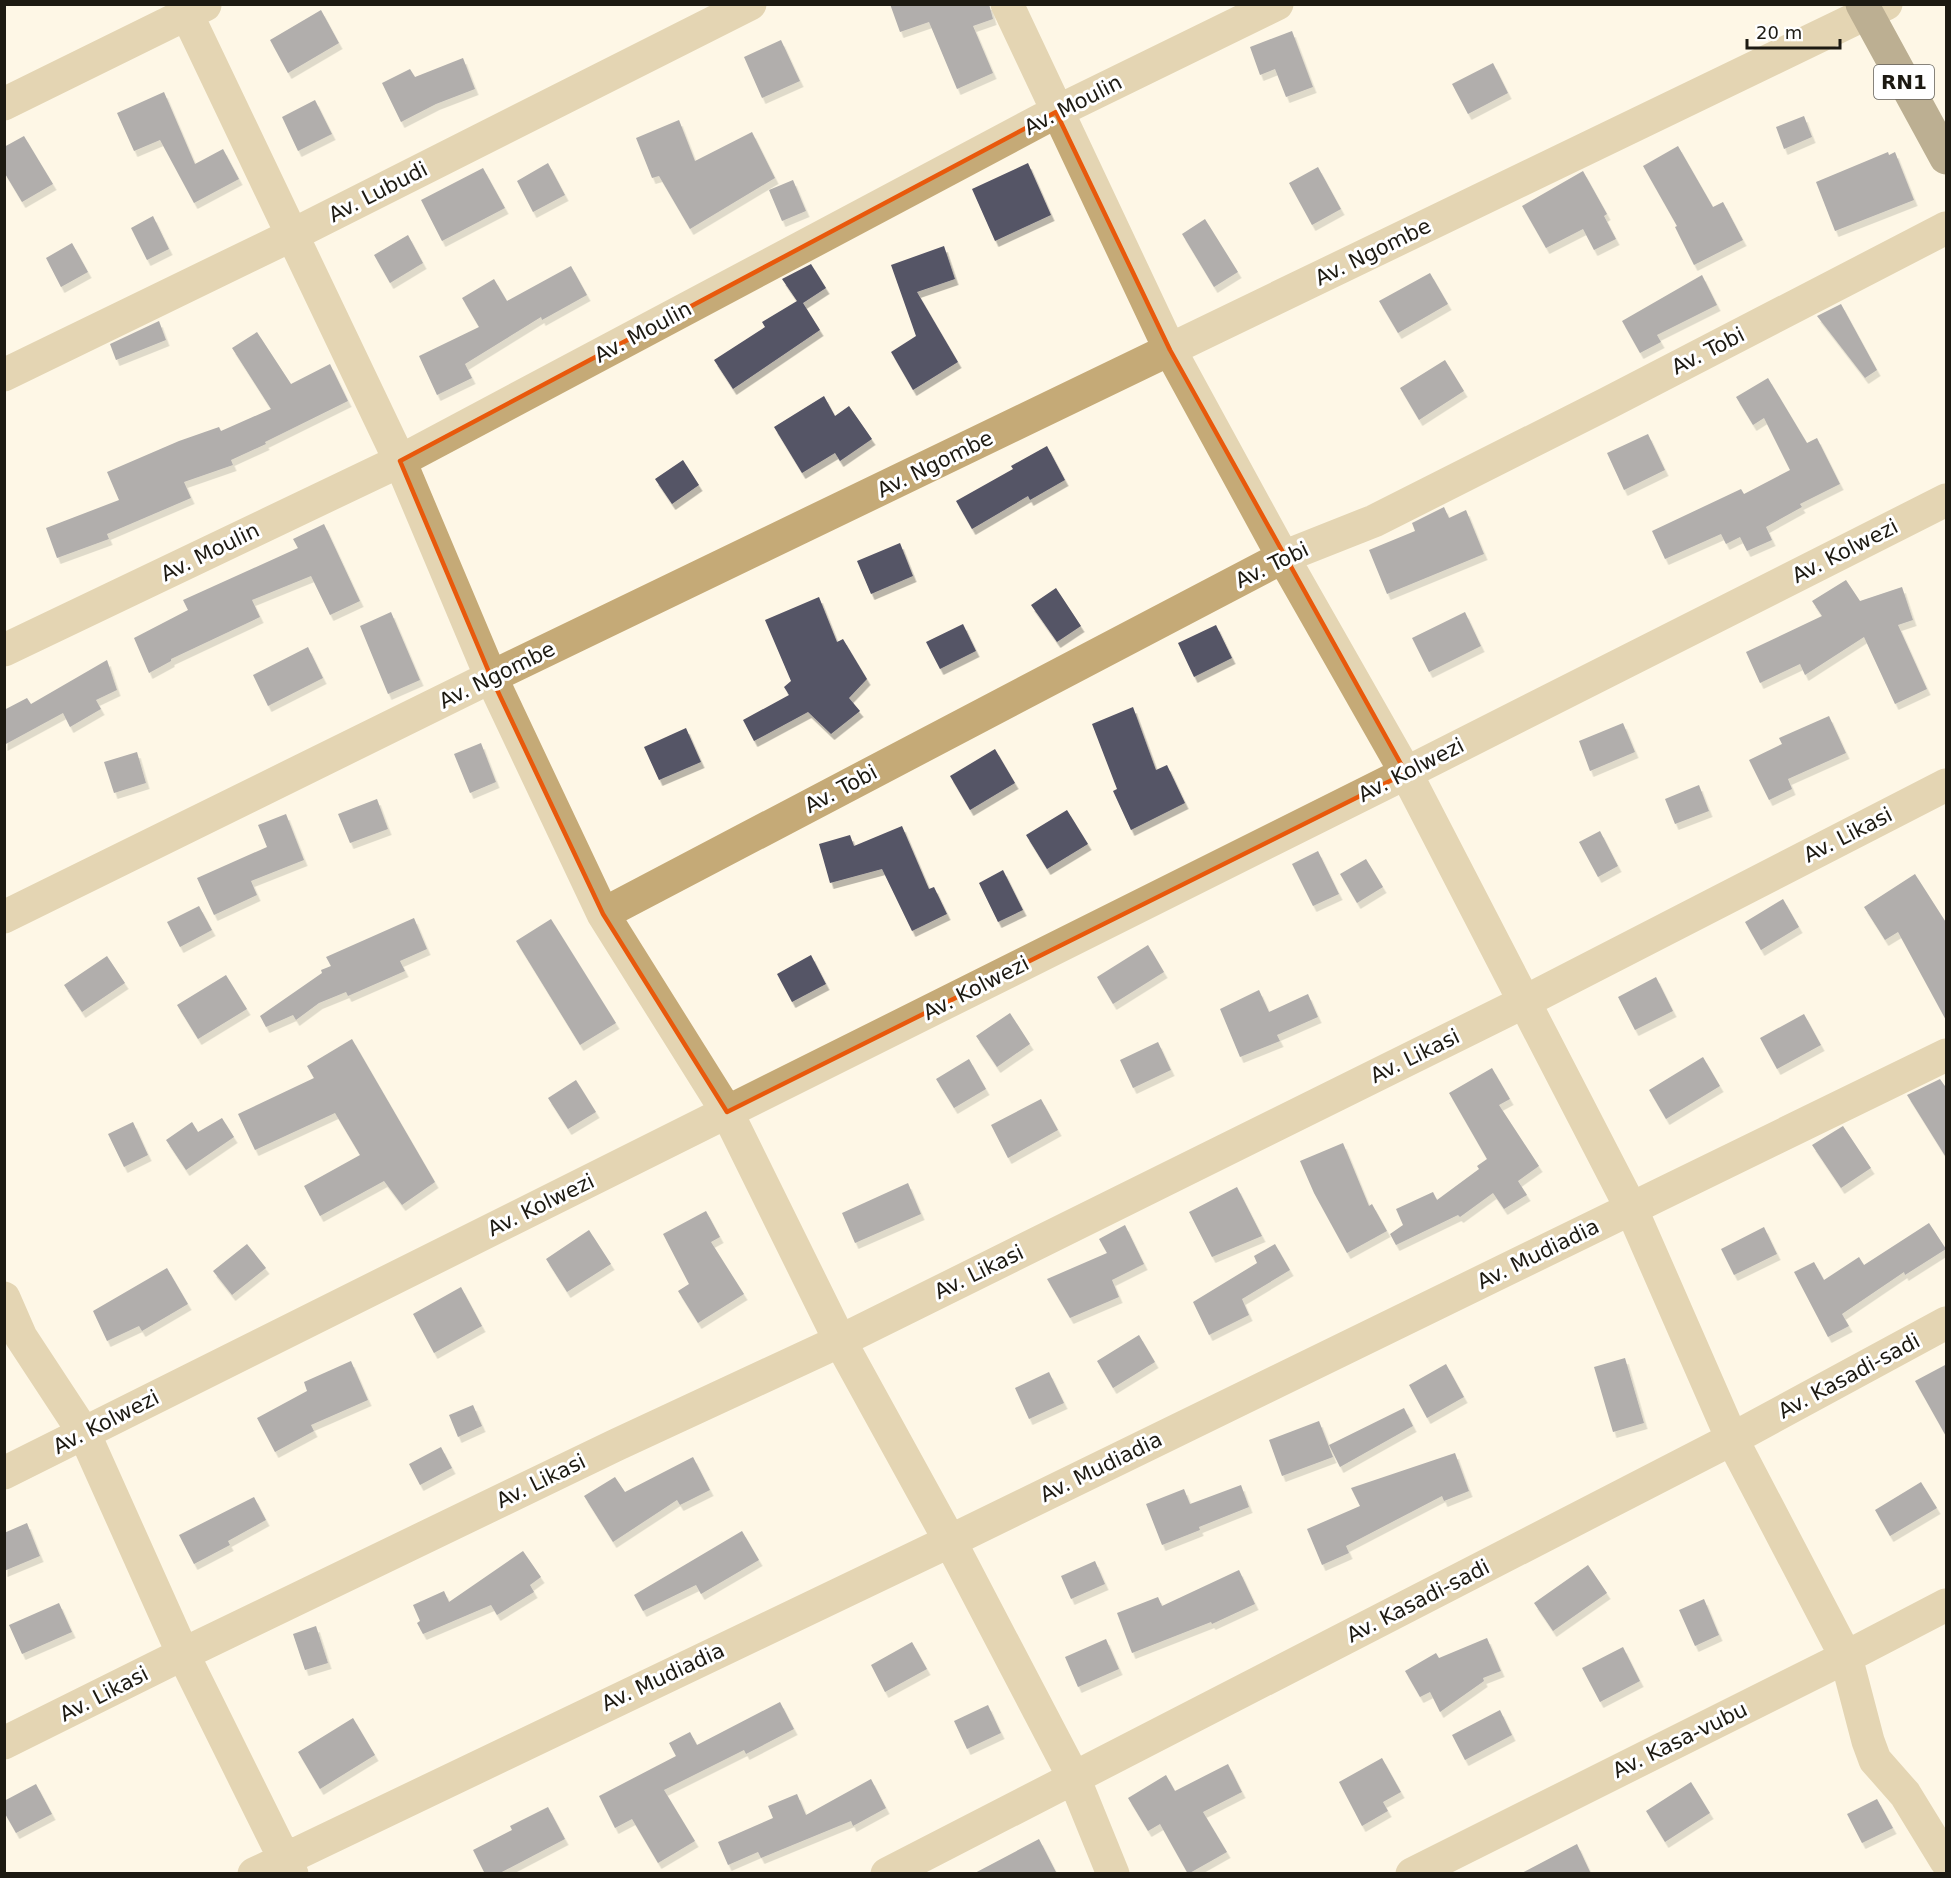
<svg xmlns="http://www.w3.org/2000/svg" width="1951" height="1878" viewBox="0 0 1951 1878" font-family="'DejaVu Sans',sans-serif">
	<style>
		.building { fill: #555466; filter: url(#shadow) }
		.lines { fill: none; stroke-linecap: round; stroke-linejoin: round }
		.street { stroke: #c5aa77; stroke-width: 33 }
		.highway { stroke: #6d572d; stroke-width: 33 }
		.marked { fill: none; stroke: #e8590c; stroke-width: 4.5; stroke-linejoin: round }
		.labels { text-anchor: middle; stroke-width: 6; stroke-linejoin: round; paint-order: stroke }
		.shield { fill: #fff; stroke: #615f59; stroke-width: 1.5 }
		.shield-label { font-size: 20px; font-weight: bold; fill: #1d1a12 }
		.street-label { font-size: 21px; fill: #1d1a12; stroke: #fff }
	</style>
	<defs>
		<filter id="shadow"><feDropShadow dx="3.5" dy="6" stdDeviation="0" flood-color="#0004"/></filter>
	</defs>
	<rect width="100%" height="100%" fill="#fef7e6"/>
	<path class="building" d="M890,4H989L993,19L973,26L993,73L957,89L929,22L900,32Z
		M321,10L339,43L288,73L270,40Z
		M1292,31L1313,87L1286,97L1275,69L1260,75L1250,47Z
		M781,40L800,81L762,98L744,57Z
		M463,58L475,89L436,104L401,122L382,83L410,69L415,77Z
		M1493,63L1508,93L1468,114L1452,84Z
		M164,92L195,164L223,149L239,179L194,203L160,140L134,151L117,113Z
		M315,100L332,134L298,151L282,117Z
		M1804,116L1812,137L1784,149L1776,127Z
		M679,120L695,161L752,132L775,178L690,229L659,176L652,178L636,138Z
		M24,136L53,184L22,202L4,172V147Z
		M1678,146L1713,207L1723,202L1743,240L1694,265L1675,227L1677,226L1643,166Z
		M1888,152L1889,155L1895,152L1914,200L1835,231L1816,182Z
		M548,163L565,195L533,212L517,181Z
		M1028,163L1051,215L995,241L972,189Z
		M1318,167L1341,209L1312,225L1289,183Z
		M483,168L505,208L442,241L421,200Z
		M1583,171L1607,214L1604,216L1616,239L1594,250L1583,229L1546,248L1522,206Z
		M793,180L806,211L782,221L769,190Z
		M153,216L169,249L147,260L131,228Z
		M1205,219L1238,272L1214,287L1182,234Z
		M408,235L423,263L390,283L374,255Z
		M72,243L88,272L61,287L46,258Z
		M944,246L955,279L917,292L958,362L913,390L891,352L916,336L891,265Z
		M811,264L826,288L803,303L820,330L733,389L714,360L765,327L762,322L797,301L782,279Z
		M571,266L587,295L542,320L541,317L465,364L472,378L437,395L419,356L479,327L462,298L494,279L507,301Z
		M1430,273L1448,304L1398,333L1379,301Z
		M1702,275L1717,305L1657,335L1661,342L1640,353L1622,321Z
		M1841,304L1877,370L1865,378L1817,316Z
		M159,321L166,340L116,360L110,344Z
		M257,332L291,384L330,364L348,401L265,442L266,444L231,460L233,465L184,482L191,498L107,534L109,539L57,558L46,528L119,500L107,472L179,441L219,427L221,431L271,409L232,348Z
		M1445,360L1464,391L1419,420L1400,388Z
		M1768,378L1807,443L1817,438L1840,484L1800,504L1802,507L1766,527L1772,540L1747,551L1740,537L1726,544L1721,534L1665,559L1652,531L1741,489L1744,494L1790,470L1764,418L1753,425L1736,397Z
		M824,396L835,416L849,406L872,439L840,461L835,453L802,473L774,427Z
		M1648,434L1665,470L1624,490L1607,453Z
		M1047,446L1065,480L1030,500L1028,496L972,529L956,501L1013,469L1011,466Z
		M683,460L699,485L672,504L655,479Z
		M1444,507L1449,518L1466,510L1484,554L1387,594L1369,550L1415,531L1412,523Z
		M324,524L360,601L330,615L311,576L252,600L260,617L171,659V661L149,673L134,638L188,610L183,600L298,548L293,539Z
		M900,543L913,576L871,594L857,561Z
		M1846,580L1860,601L1902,587L1913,620L1898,625L1927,689L1895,704L1864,637L1805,675L1800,664L1760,683L1746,652L1822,616L1812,601Z
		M1056,588L1081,626L1057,642L1031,605Z
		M819,597L837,642L843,639L867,679L849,698L860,711L831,734L808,712L754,741L743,720L789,695L784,687L791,681L765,620Z
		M391,612L420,680L388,694L360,626Z
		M1465,612L1481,646L1429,672L1412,638Z
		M963,624L976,651L940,669L926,642Z
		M1216,625L1232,658L1194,677L1178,643Z
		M308,647L323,678L268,706L253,675Z
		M107,660L117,690L96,700L101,709L70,727L63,713L4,745V710L27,698L31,704Z
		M1133,707L1156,770L1167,765L1185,803L1131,830L1113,791L1117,789L1092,724Z
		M1829,716L1846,753L1788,779L1792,789L1769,800L1749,760L1782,744L1779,738Z
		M1623,723L1635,752L1590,771L1579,741Z
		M686,728L701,762L659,780L644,747Z
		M481,743L496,782L470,793L454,754Z
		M995,749L1015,783L970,810L950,776Z
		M137,752L146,783L114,793L104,762Z
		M1699,785L1709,811L1675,824L1665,799Z
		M377,799L388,829L350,843L338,814Z
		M1067,810L1088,844L1047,869L1026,835Z
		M286,814L304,860L251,881L257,895L214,915L197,878L267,847L258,825Z
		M902,826L929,889L934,887L947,914L912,931L882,869L830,883L819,844L850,835L854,846Z
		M1600,831L1618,866L1598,877L1579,842Z
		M1318,851L1339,894L1313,906L1292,864Z
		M1366,859L1383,887L1357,903L1340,874Z
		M1003,870L1023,910L998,922L979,883Z
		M1915,874L1947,924V1022L1898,932L1885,940L1864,907Z
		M1783,899L1799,927L1761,950L1745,922Z
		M199,906L212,930L180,947L167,922Z
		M414,918L427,949L400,961L405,971L348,996L346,992L319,1003L296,1020L293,1015L266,1027L260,1016L322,973L321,970L331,966L326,957Z
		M551,919L616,1023L580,1045L516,941Z
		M1148,945L1164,972L1113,1004L1097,977Z
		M811,955L826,984L792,1002L777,974Z
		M107,956L125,983L82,1012L64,985Z
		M226,975L247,1009L198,1039L177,1005Z
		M1656,977L1673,1011L1635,1030L1618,997Z
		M1259,990L1269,1012L1308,994L1318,1017L1277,1035L1280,1041L1240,1057L1220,1009Z
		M1010,1013L1030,1044L997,1067L976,1036Z
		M1804,1014L1821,1045L1777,1069L1760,1038Z
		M352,1039L435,1182L402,1205L384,1181L320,1216L304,1186L360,1155L335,1113L255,1150L238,1114L314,1078L307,1066Z
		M1158,1042L1171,1070L1133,1088L1120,1060Z
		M1703,1057L1720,1086L1666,1119L1649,1090Z
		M969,1059L986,1089L954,1108L936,1079Z
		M1492,1068L1510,1099L1499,1105L1539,1166L1518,1181L1527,1195L1504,1209L1493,1193L1460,1217L1458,1215L1396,1245L1390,1234L1403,1225L1396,1209L1433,1192L1437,1200L1479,1169L1477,1166L1487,1159L1449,1093Z
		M1940,1079L1947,1089V1159L1907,1095Z
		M576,1080L596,1112L568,1129L548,1098Z
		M1041,1099L1058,1130L1008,1158L991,1125Z
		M222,1118L234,1137L186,1170L166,1140L192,1122L198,1132Z
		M133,1122L148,1155L124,1167L108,1134Z
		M1843,1126L1871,1168L1841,1188L1812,1145Z
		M1343,1143L1369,1206L1372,1204L1387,1231L1347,1253L1314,1193L1300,1161Z
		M908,1183L921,1214L855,1243L842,1213Z
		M1237,1187L1262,1236L1212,1257L1189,1212Z
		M706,1211L720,1237L711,1242L744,1294L698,1323L678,1291L689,1284L663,1234Z
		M1929,1223L1946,1249L1905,1275L1904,1272L1842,1314L1849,1326L1828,1337L1794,1272L1814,1262L1824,1280L1859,1257L1864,1265Z
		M1125,1225L1144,1264L1112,1280L1119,1297L1070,1318L1047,1279L1107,1253L1099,1239Z
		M1764,1227L1777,1254L1734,1275L1721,1249Z
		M589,1230L611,1264L567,1292L546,1259Z
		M247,1244L266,1268L232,1295L213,1271Z
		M1275,1244L1290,1270L1242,1299L1249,1315L1209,1335L1193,1302L1257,1263L1254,1256Z
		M167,1268L188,1304L142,1331L139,1326L107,1341L93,1311Z
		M461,1287L482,1326L434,1353L413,1314Z
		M1139,1335L1155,1362L1113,1388L1097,1361Z
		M1625,1358L1644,1423L1613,1432L1594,1367Z
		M351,1361L368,1400L311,1425L314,1431L275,1452L257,1418L307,1391L304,1382Z
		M1446,1364L1464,1397L1427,1418L1409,1385Z
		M1947,1364V1438L1915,1381Z
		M1049,1372L1064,1403L1029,1419L1015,1388Z
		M473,1405L482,1426L458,1437L449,1415Z
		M1404,1408L1413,1426L1340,1467L1329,1445Z
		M1319,1421L1333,1457L1282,1476L1269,1440Z
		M441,1447L452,1468L420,1485L409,1464Z
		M1455,1453L1469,1491L1444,1501L1442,1496L1346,1546L1349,1553L1322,1565L1307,1529L1360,1506L1351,1488Z
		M693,1457L710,1490L680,1505L677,1500L613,1542L584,1496L615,1477L625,1492Z
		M1921,1482L1937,1508L1890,1536L1875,1510Z
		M1241,1485L1249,1507L1199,1527L1200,1530L1162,1545L1146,1504L1184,1489L1190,1504Z
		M254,1497L266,1520L228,1541L230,1545L194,1564L179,1535Z
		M27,1523L40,1556L4,1571V1533Z
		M742,1531L759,1560L701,1594L696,1585L643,1611L634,1595Z
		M523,1551L541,1577L530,1585L534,1592L497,1615L491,1605L423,1634L417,1623L420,1621L413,1605L444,1591L449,1602Z
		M1095,1561L1105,1584L1071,1599L1061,1576Z
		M1588,1565L1607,1593L1553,1631L1534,1603Z
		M1239,1570L1255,1604L1212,1624L1211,1622L1132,1653L1117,1613L1158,1597L1162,1606Z
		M1704,1599L1719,1635L1695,1646L1679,1610Z
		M59,1603L72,1632L22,1654L9,1625Z
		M316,1626L328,1663L305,1670L293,1634Z
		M1487,1638L1501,1671L1483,1678L1484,1681L1440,1712L1430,1692L1420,1697L1405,1671L1436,1653L1439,1658Z
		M1106,1639L1119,1669L1078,1687L1065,1657Z
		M912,1642L927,1669L885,1692L871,1665Z
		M1623,1647L1640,1681L1600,1702L1582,1668Z
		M780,1702L794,1729L746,1754L744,1750L664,1790L695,1841L658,1863L632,1819L615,1828L599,1796L676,1756L669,1743L690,1732L697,1745Z
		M988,1705L1001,1733L967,1749L954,1721Z
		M1500,1710L1512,1735L1465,1760L1452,1735Z
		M353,1718L375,1755L320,1789L298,1752Z
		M1382,1758L1401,1792L1383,1802L1388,1811L1362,1826L1339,1782Z
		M1228,1764L1242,1792L1203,1812L1227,1852L1188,1874L1160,1824L1148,1831L1128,1798L1166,1775L1175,1791Z
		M871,1779L886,1808L853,1826L851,1821L761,1858L758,1852L728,1865L718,1842L773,1818L768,1806L797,1794L806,1815Z
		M1691,1782L1710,1813L1665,1842L1646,1811Z
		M36,1784L52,1814L16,1833L4,1812V1801Z
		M1877,1799L1893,1828L1862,1843L1847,1814Z
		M548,1807L565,1839L498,1874H485L473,1850L512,1830L510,1826Z
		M1039,1839L1057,1874H973Z
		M1577,1844L1591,1874H1520Z"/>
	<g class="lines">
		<path class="street" d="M182,4L400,461L491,677L603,914L727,1112L840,1341L950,1541L1074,1778L1113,1874
			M1007,4L1170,350L1283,557L1406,773L1631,1208L1732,1439L1846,1657L1868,1741L1875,1760L1905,1794L1946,1861
			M4,104L205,5
			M4,375L292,235L750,4
			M4,650L400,461L1056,112L1277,4
			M603,914L1283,557L1374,521L1608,403L1946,228
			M4,917L491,677L1886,4
			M4,1298L21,1337L84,1433L183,1654L292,1874
			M4,1473L1406,773L1946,500
			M4,1743L183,1654L616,1445L840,1341L1524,1002L1946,785
			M254,1874L950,1541L1946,1055
			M887,1874L1732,1439L1946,1323
			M1412,1874L1846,1657L1946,1605"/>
		<path class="highway" d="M1862,4L1946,158"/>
	</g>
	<path d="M0 0H1951V1878H0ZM1056,112L1170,350L1406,773L727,1112L603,914L491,677L400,461Z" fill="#fef7e6" fill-opacity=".55" fill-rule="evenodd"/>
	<path class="marked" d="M1056,112L1170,350L1406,773L727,1112L603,914L491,677L400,461Z"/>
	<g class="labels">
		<rect class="shield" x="1874" y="65" width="60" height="34" rx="4.5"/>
		<g class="shield-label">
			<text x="1904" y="89">RN1</text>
		</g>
		<g class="street-label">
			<text transform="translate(1073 105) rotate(-27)" y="7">Av. Moulin</text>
			<text transform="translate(378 192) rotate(-27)" y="7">Av. Lubudi</text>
			<text transform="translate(1373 252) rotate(-26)" y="7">Av. Ngombe</text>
			<text transform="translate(643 332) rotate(-28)" y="7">Av. Moulin</text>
			<text transform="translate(1708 351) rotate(-27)" y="7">Av. Tobi</text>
			<text transform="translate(935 464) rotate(-26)" y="7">Av. Ngombe</text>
			<text transform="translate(1845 551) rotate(-27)" y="7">Av. Kolwezi</text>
			<text transform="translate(210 552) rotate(-26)" y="7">Av. Moulin</text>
			<text transform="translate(1272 565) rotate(-26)" y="7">Av. Tobi</text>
			<text transform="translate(497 675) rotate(-26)" y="7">Av. Ngombe</text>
			<text transform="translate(1411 770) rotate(-27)" y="7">Av. Kolwezi</text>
			<text transform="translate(841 789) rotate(-28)" y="7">Av. Tobi</text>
			<text transform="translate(1848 835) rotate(-27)" y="7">Av. Likasi</text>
			<text transform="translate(976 988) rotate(-27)" y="7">Av. Kolwezi</text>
			<text transform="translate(1415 1056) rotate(-26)" y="7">Av. Likasi</text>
			<text transform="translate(541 1205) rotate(-26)" y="7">Av. Kolwezi</text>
			<text transform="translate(1538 1254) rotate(-26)" y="7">Av. Mudiadia</text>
			<text transform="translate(979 1272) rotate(-26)" y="7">Av. Likasi</text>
			<text transform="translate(1849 1376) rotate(-28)" y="7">Av. Kasadi-sadi</text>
			<text transform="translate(106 1422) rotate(-27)" y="7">Av. Kolwezi</text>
			<text transform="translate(1101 1467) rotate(-26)" y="7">Av. Mudiadia</text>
			<text transform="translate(541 1481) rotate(-26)" y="7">Av. Likasi</text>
			<text transform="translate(1418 1601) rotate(-27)" y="7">Av. Kasadi-sadi</text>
			<text transform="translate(663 1677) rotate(-25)" y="7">Av. Mudiadia</text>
			<text transform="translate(104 1694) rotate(-27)" y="7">Av. Likasi</text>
			<text transform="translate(1680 1740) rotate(-26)" y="7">Av. Kasa-vubu</text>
		</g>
	</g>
	<rect width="1951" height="1878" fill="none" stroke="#1d1a12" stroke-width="12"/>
	<path d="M1747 39v9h93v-9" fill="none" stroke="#1d1a12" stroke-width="3"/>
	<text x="1756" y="39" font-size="18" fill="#1d1a12" stroke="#ffffff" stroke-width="4.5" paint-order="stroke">20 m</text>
</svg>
